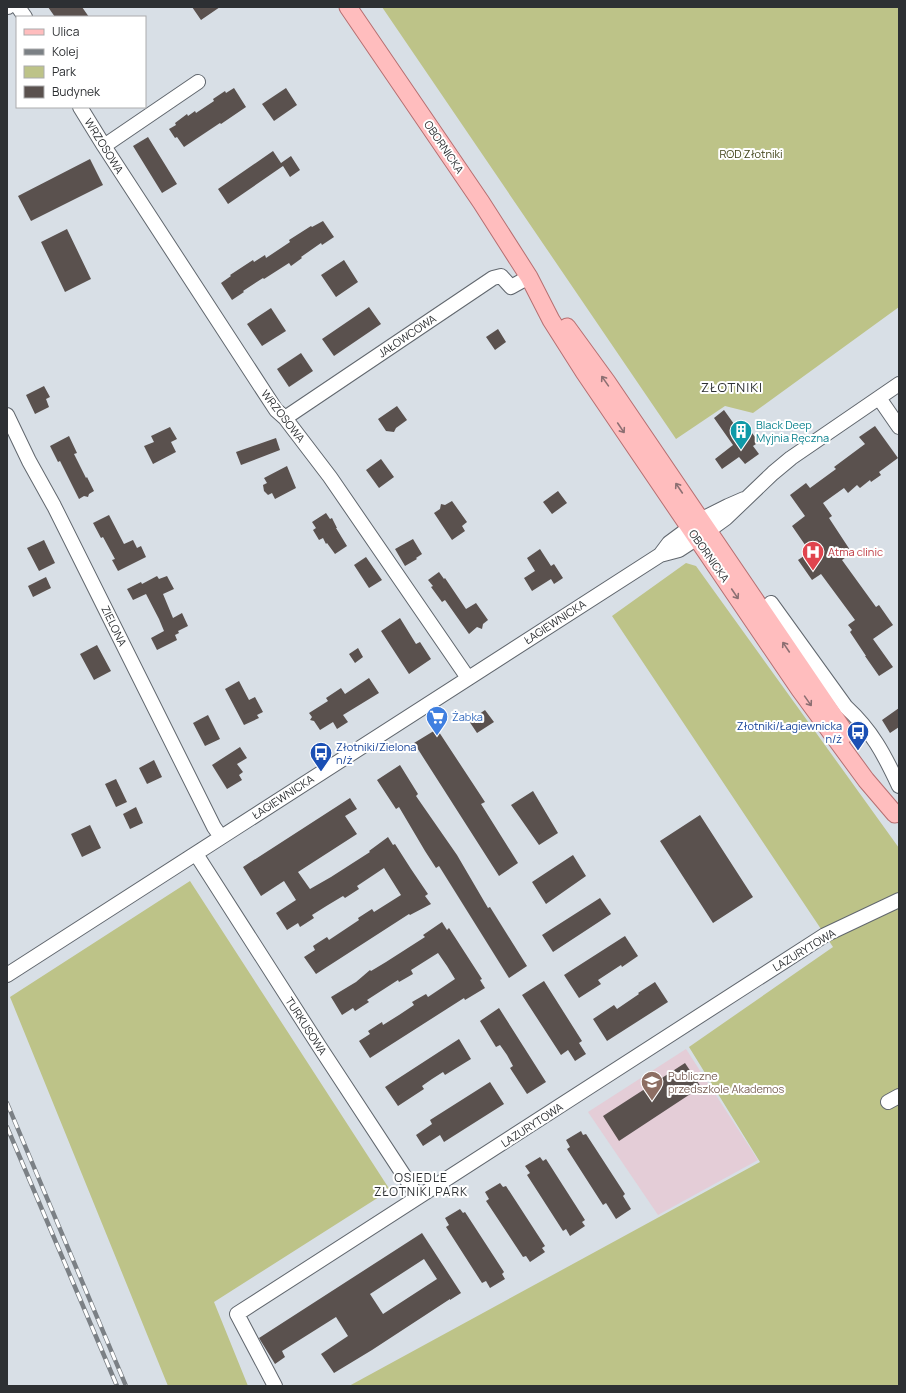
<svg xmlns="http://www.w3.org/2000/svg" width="906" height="1393" viewBox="0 0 906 1393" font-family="Manrope,sans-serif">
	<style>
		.education { fill: #e4cdd7 }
		.green { fill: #bdc388 }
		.building { fill: #5a514e; fill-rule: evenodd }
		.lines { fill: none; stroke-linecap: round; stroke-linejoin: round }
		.minor-casing { stroke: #61676e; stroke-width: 16 }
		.major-casing { stroke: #b66f71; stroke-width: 19 }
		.minor { stroke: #fff; stroke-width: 14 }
		.major { stroke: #ffbdbe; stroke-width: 17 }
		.rail-casing { stroke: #7b8085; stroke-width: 4.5 }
		.rail { stroke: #fff; stroke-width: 3; stroke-dasharray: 9; stroke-linecap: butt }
		.oneway { stroke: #8c6f72 }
		.labels { text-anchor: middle; stroke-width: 4; stroke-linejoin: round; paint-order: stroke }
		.street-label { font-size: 11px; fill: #2d3033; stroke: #fff }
		.park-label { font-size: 11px; fill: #404318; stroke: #fff }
		.culture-label { font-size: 11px; fill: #0d838f; stroke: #fff; text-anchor: start }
		.health-label { font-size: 11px; fill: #be3a42; stroke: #fff; text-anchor: start }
		.shop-label { font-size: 11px; fill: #366cbe; stroke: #fff; text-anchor: start }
		.transit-label { font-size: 11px; fill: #164399; stroke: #fff; text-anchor: end }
		.education-label { font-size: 11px; fill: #785e54; stroke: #fff; text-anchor: start }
		.neighbourhood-label { font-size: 12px; letter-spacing: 1px; fill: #2d3033; stroke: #fff }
		.quarter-label { font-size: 13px; letter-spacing: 1px; fill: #2d3033; stroke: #fff }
	</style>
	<rect width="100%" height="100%" fill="#d8dfe6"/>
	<path class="education" d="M686,1049L758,1160L658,1215L588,1112Z"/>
	<path class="green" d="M382,7H899V307L753,413L725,406L676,439Z
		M686,563L696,566L899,848V1386H349L760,1162L689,1047L833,947L612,616Z
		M190,881L390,1190L214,1302L248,1386H168L10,997Z"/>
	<path class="building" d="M48,7H82L89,17H55Z
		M192,7H220L201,20Z
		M234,88L246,107L221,124L220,123L184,147L177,137L175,138L169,129L176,125L175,123L187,114L188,116L195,111L196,113L214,101L213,99L225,91L226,93Z
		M286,88L297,105L274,121L262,104Z
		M148,137L177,184L162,193L133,146Z
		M273,151L281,163L291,156L300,170L290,177L283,166L228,204L218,189Z
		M90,159L103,185L31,221L18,196Z
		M323,221L334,237L322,245L321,243L301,257L302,258L291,266L289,263L264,279L263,278L243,291L244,292L232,300L221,283L231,276L230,275L253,260L254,262L265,255L266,258L290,242L289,240L311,226L312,227Z
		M67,229L91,279L65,292L41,242Z
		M344,260L358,282L336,297L321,275Z
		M369,307L381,324L334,356L322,339Z
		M271,308L286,331L262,346L247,324Z
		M498,329L506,342L495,350L486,337Z
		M301,353L313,371L289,387L277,369Z
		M44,386L50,397L46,399L49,407L35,414L26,395Z
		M397,406L407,420L396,428L394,432L386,431L378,419Z
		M724,410L744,438L752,433L759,442L753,446L759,454L745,464L739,457L722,469L715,459L733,445L714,418Z
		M875,426L898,458L879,472L881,475L871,482L870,480L860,488L857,485L848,493L844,488L823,503L832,516L829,518L852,553L842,560L876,607L879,605L893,625L873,639L893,667L879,676L865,656H866L850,632L852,630L848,625L855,620L821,574L812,580L798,560L810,552L792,526L805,516L790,495L806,483L810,488L836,469L834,467L865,444L859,437Z
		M170,427L177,439L171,442L176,452L153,464L144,446L154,442L151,436Z
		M69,436L77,453L74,454L86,478L87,477L94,491L89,494L88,497L84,496L79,499L60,461L58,462L50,446Z
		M276,438L280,450L241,465L236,452Z
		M381,459L394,477L379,488L366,470Z
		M287,466L296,488L275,499L272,493L268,495L264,491L263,485L267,483L264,478Z
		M558,491L567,503L552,514L543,502Z
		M452,501L467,522L462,526L465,531L452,540L434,513L440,509L441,504L445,505Z
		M326,513L330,519L332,518L337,528H336L347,546L335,554L327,543L326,544L323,538L319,540L313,530L316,528L312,522Z
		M109,515L124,544L133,540L137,548L141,546L146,557L118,571L112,560L115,559L103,537L101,538L93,523Z
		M413,539L422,554L416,558L417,559L405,566L395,549Z
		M44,540L55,563L39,571L27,548Z
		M540,549L551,566L554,564L563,578L554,584L551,579L532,591L524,578L535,571L527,558Z
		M366,557L382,580L369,588L354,565Z
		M439,572L444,579L445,578L466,609L476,603L488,620L483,624L482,629L477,627L469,634L445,600L442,602L431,587L433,586L428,580Z
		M157,576L159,579L167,576L174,589L163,594L173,618L182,613L188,626L178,631L179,633L175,635L177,640L157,650L151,638L164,631L159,619L146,594L133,600L127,589L141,582L142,584Z
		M46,577L51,588L33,597L28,586Z
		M400,618L416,644L420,642L431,659L409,674L381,631Z
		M97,645L111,671L94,680L80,654Z
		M358,648L363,657L355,663L349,654Z
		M369,678L379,693L343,715L348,722L337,729L333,722L320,730L314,721L310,720L312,717L309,713L328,701L326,698L341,688L345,694Z
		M239,681L249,700L255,697L263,712L257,715L259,718L244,725L225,689Z
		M899,708V727L890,733L882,720Z
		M485,710L494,722L477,733L469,721Z
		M208,715L220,739L205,746L193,723Z
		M437,729L485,802L481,804L518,863L499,876L414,743Z
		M240,747L247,758L237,764L243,772L239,775L242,780L227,789L212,765Z
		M154,760L162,777L147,784L139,768Z
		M400,765L418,794L416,796L457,855L488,908L490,907L527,966L509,978L439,866L436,868L425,851L399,807L396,809L377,780Z
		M116,779L127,802L116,807L105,784Z
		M533,791L558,833L539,845L511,805Z
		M350,798L357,809L345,816L357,834L298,872L310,889L331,877L370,852L369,851L388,837L393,845L395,844L411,869L428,894L425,896L431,904L410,915L409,914L316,974L304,957L315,950L313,946L327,937L329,940L359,920L358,918L372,909L374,912L401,895L384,868L357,886L359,889L345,898L343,896L328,905L312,915L314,918L300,927L298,923L287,930L276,913L296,900L284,881L261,896L243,867Z
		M136,807L143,823L130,829L123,814Z
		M700,815L753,897L713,923L660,841Z
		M90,825L101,848L82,857L71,834Z
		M573,855L586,876L546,904L532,882Z
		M600,898L611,914L553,952L542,935Z
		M442,922L447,930L449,928L482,979L480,980L485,988L465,1000L464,998L370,1058L359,1041L370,1034L368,1031L382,1022L383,1025L399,1015L414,1005L412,1002L426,994L428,997L455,979L447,966L438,953L411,970L413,974L399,982L398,980L367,1000L369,1002L355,1011L353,1008L342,1015L331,997L356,982L370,970L371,971L386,962L425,937L423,935Z
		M625,936L638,956L622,967L621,965L598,980L601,984L579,998L564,975Z
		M544,981L582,1041L579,1043L586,1054L575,1061L568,1050L561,1055L522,995Z
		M655,982L668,1002L607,1041L593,1019L614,1005L617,1009L639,994L638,993Z
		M499,1008L546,1082L527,1094L510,1068L513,1066L507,1055L500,1045L496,1047L480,1021Z
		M459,1039L471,1059L445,1075L443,1072L432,1079L422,1086L424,1089L398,1106L385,1087Z
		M685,1063L701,1087L619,1141L603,1116Z
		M490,1082L504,1104L444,1142L440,1135L423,1146L416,1135L432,1124L430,1120Z
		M581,1131L583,1135L586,1134L625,1194L623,1196L631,1209L616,1219L606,1203L603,1205L567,1149L570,1147L566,1140Z
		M540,1157L543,1161L546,1159L585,1220L582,1222L585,1226L570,1236L566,1229L563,1231L527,1175L530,1173L525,1166Z
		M500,1183L503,1187L506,1186L545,1246L542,1248L545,1252L530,1262L526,1256L523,1257L486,1201L489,1199L485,1192Z
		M460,1209L463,1213L465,1212L504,1272L502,1274L505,1279L490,1288L486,1281L482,1283L446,1227L449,1225L445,1218Z
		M422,1233L461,1293L450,1300V1299L372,1350L334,1373L321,1354L348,1336L336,1317L282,1351L285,1357L275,1364L259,1338ZM424,1259L437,1279L383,1314L370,1294Z"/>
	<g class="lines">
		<g class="minor-casing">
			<path id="minor" d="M7,7H8
				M18,7L25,17
				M80,107L104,146L276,410L285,418L330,477L468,678
				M104,146L198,82
				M879,398L899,427
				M7,415L29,461L54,506L214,827L221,837
				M285,418L493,278L501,276L511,287L529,277
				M660,555L679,550L708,531L726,518L773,473L791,458L899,384
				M771,603L846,707C872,731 884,754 899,786
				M196,854L319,1046L418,1197
				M7,975L660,555L669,543L700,520L728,506L744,499
				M888,1102L899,1096
				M275,1386L237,1314L825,935L899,900"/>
		</g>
		<g class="major-casing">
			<path id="major" d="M348,7L481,202L529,277L551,320L584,372L800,690L866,780L895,814
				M567,327L607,382L846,734"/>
		</g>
		<use href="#minor" class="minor"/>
		<use href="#major" class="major"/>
		<g class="rail-casing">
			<path id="rail" d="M7,1103L126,1386
				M7,1127L117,1386"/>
		</g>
		<use href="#rail" class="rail"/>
	</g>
	<defs><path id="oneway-shaft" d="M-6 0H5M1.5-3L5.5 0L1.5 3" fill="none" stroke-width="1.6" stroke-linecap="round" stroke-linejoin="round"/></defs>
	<g class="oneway">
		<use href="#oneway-shaft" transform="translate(605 381) rotate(-125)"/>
		<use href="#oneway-shaft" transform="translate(621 428) rotate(56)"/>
		<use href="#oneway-shaft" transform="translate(679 488) rotate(-124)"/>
		<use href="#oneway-shaft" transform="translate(735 594) rotate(56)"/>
		<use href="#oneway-shaft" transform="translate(786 647) rotate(-124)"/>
		<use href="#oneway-shaft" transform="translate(808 701) rotate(55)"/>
	</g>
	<defs>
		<g id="building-pin" transform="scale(1.15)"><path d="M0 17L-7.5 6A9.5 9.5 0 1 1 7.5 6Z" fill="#0f9aa8" stroke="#fff"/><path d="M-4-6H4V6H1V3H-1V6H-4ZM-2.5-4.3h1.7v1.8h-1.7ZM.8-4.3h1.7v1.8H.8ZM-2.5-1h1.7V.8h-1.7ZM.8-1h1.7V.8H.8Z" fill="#fff"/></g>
		<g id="hospital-pin" transform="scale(1.15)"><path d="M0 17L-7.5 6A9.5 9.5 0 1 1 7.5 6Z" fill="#e0444e" stroke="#fff"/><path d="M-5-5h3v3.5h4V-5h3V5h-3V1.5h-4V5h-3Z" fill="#fff"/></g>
		<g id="supermarket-pin" transform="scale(1.15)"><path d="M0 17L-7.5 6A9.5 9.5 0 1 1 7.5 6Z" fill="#3f7fe0" stroke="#fff"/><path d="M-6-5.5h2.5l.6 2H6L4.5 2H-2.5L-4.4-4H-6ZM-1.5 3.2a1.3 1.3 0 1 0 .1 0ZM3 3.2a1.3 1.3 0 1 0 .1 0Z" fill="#fff"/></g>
		<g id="bus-pin" transform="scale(1.15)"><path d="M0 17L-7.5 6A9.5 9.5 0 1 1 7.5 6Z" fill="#1a4fb4" stroke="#fff"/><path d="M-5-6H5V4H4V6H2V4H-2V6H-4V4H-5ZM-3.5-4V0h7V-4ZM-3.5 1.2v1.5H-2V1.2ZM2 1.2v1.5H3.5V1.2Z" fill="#fff"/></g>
		<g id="school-pin" transform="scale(1.15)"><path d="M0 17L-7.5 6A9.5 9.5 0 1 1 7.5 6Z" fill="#8d6e63" stroke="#fff"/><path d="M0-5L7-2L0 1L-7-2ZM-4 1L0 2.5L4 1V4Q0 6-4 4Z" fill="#fff"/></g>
	</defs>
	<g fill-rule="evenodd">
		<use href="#building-pin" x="741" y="431"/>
		<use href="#hospital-pin" x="813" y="552"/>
		<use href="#supermarket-pin" x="437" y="717"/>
		<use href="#bus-pin" x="858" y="732"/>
		<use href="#bus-pin" x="321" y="753"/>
		<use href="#school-pin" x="652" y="1082"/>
	</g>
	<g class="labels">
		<g class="street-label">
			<text transform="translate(104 146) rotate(58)" y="4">WRZOSOWA</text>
			<text transform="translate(444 147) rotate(56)" y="4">OBORNICKA</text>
			<text transform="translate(407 336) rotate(-34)" y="4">JAŁOWCOWA</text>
			<text transform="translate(283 416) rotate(52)" y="4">WRZOSOWA</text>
			<text transform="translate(709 556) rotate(55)" y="4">OBORNICKA</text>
			<text transform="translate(555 622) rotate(-33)" y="4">ŁAGIEWNICKA</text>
			<text transform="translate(114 626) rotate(64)" y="4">ZIELONA</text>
			<text transform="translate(283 797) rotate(-33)" y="4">ŁAGIEWNICKA</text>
			<text transform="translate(804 950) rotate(-31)" y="4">LAZURYTOWA</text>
			<text transform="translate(306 1026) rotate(57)" y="4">TURKUSOWA</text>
			<text transform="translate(532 1125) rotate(-33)" y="4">LAZURYTOWA</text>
		</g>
		<g class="park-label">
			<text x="751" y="158">ROD Złotniki</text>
		</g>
		<g class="culture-label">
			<text x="756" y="429">Black Deep<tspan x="756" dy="13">Myjnia Ręczna</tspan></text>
		</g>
		<g class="health-label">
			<text x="828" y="556">Atma clinic</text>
		</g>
		<g class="shop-label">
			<text x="452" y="721">Żabka</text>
		</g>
		<g class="transit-label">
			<text x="842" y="730">Złotniki/Łagiewnicka<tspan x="842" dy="13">n/ż</tspan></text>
			<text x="336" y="751" text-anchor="start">Złotniki/Zielona<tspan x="336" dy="13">n/ż</tspan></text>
		</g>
		<g class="education-label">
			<text x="668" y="1080">Publiczne<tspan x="668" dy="13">przedszkole Akademos</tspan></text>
		</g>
		<g class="neighbourhood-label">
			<text x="421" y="1182">OSIEDLE<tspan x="421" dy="14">ZŁOTNIKI PARK</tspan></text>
		</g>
		<g class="quarter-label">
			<text x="732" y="392">ZŁOTNIKI</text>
		</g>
	</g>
	<rect width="906" height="1393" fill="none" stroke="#2d3033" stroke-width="16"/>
	<rect x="16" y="16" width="130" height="92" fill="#ffffff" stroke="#abacad"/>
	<rect x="24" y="29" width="20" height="6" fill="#ffbdbe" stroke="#abacad"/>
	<text x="52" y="36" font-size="12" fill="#2d3033">Ulica</text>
	<rect x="24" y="49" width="20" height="6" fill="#7b8085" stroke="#abacad"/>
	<text x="52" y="56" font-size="12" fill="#2d3033">Kolej</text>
	<rect x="24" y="66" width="20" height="12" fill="#bdc388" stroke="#abacad"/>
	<text x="52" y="76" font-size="12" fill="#2d3033">Park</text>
	<rect x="24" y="86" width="20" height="12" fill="#5a514e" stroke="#abacad"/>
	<text x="52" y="96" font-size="12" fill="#2d3033">Budynek</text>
</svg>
